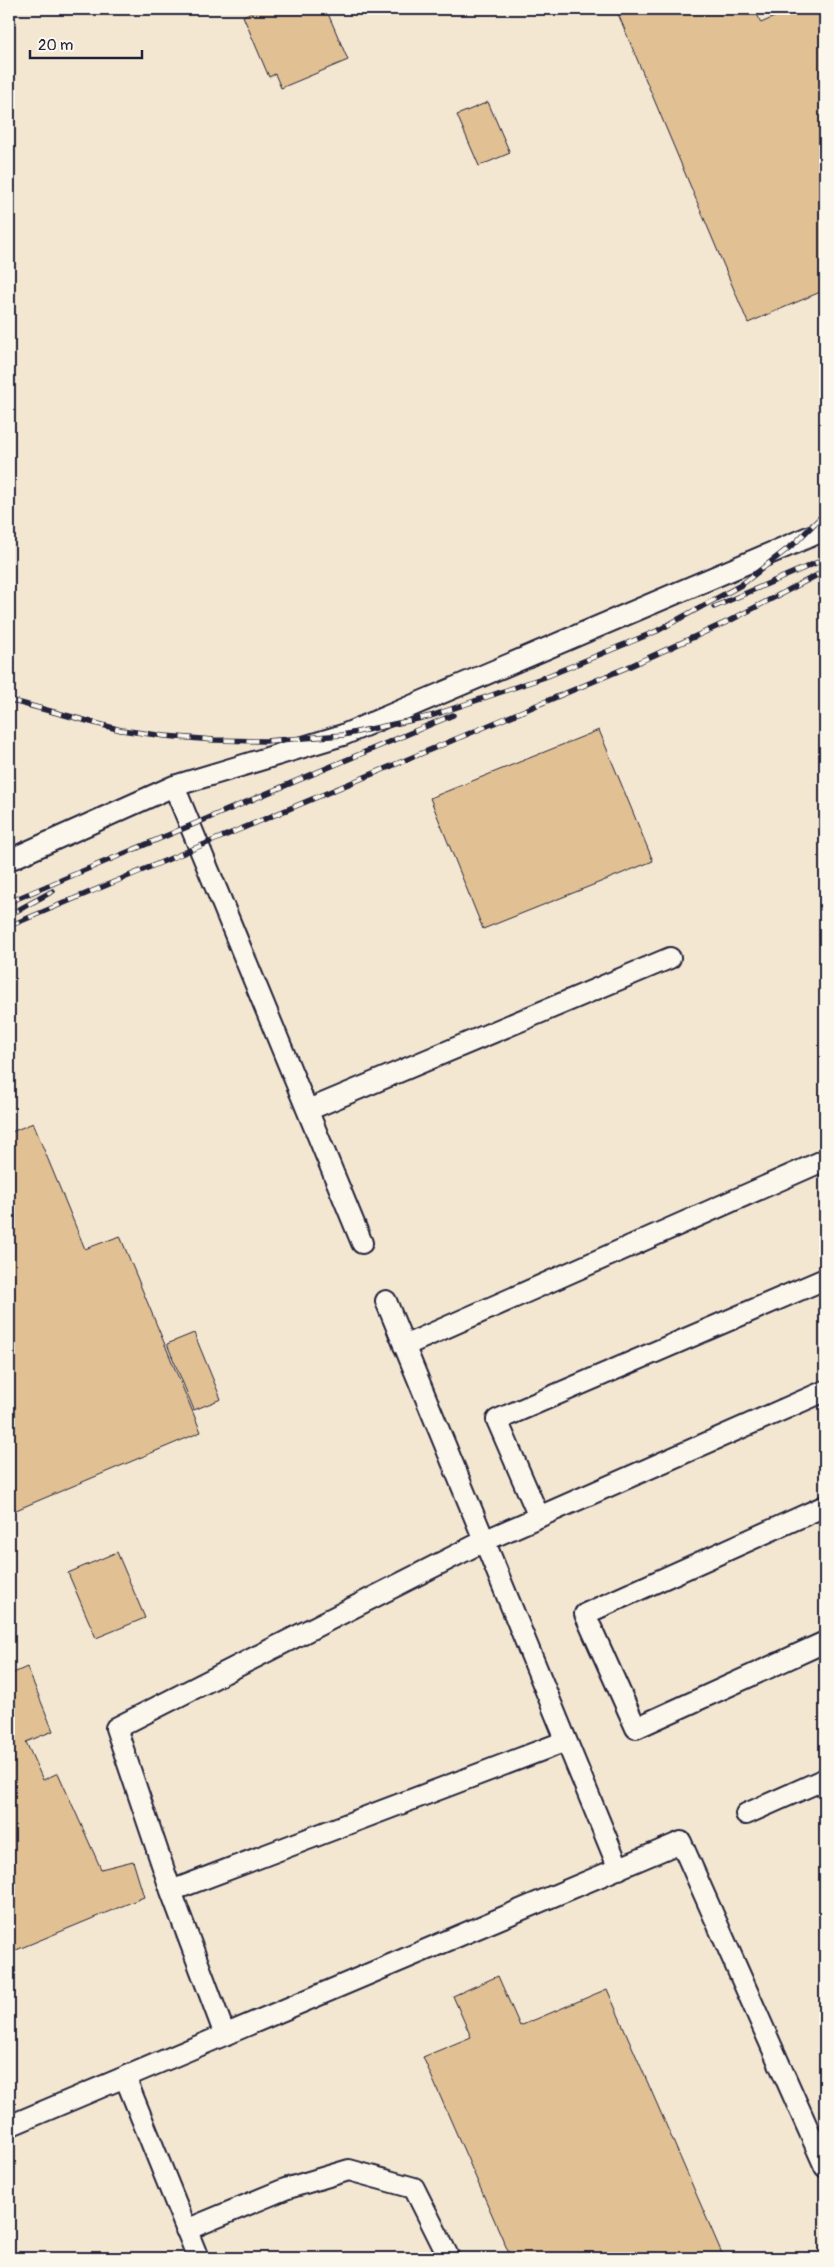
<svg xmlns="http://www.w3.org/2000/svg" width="834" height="2267" viewBox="0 0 834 2267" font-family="Pangolin,sans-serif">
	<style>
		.built { fill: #f3e7d2 }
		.building { fill: #e1c194; stroke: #22223b }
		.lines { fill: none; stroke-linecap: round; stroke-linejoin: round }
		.service-casing { stroke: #22223b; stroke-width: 24 }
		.service { stroke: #fbf7ec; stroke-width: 20 }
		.rail-casing { stroke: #22223b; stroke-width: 5.5 }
		.rail { stroke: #fbf7ec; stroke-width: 4; stroke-dasharray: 11; stroke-linecap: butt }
	</style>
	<rect width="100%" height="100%" fill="#fbf7ec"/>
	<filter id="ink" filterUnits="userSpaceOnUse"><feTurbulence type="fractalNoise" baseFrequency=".02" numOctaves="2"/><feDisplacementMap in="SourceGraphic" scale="10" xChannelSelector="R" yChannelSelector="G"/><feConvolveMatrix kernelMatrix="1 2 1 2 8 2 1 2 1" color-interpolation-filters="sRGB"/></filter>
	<g filter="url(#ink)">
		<path class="built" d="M9,9H825V2258H9Z"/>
		<path class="building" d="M259,9H326L348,60L281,88L275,74L269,77L243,16Z
			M616,9H755L761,23L792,9H817L825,26V290L748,323Z
			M488,102L510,153L479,166L457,115Z
			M599,730L653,861L483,929L430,798Z
			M33,1123L85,1249L120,1236L201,1432L9,1513V1133Z
			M194,1333L221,1399L194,1410L167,1344Z
			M117,1552L145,1618L96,1638L68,1573Z
			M27,1667L53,1731L26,1742L43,1780L58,1773L101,1869L133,1861L144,1897L9,1953V1675Z
			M498,1976L520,2026L607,1989L724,2258H511L423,2057L471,2037L453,1996Z"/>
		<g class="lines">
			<g class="service-casing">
				<path id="service" d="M174,786L362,1243
					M9,860L174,786L343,735L825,530
					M308,1110L670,958
					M386,1301L619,1869
					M404,1346L825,1160
					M825,1506L585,1614L636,1728L825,1642
					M539,1517L497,1420L825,1279
					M746,1814L825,1779
					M171,1891L116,1728L484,1541L825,1391
					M225,2035L171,1891L566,1741
					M125,2077L198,2258
					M9,2126L681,1842L825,2167
					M186,2230L285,2189L349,2170L414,2188L449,2258"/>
			</g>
			<use href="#service" class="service"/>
			<g class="rail-casing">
				<path id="rail" d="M714,607L825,559
					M9,700L121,730L165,736L214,740L265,741L343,735L431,716L545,677L657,631L741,585L795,543L825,513
					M9,902L453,715
					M9,915L53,891
					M9,926L628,667L729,621L825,571"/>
			</g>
			<use href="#rail" class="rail"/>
		</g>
	</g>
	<rect width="834" height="2267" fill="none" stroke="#fbf7ec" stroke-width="30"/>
	<rect x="15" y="15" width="804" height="2237" fill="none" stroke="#22223b" stroke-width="2" filter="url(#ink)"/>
	<path d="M30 50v8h112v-8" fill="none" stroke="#22223b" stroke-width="2.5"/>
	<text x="38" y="50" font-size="15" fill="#22223b" stroke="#fbf7ec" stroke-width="4" paint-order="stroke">20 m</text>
</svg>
